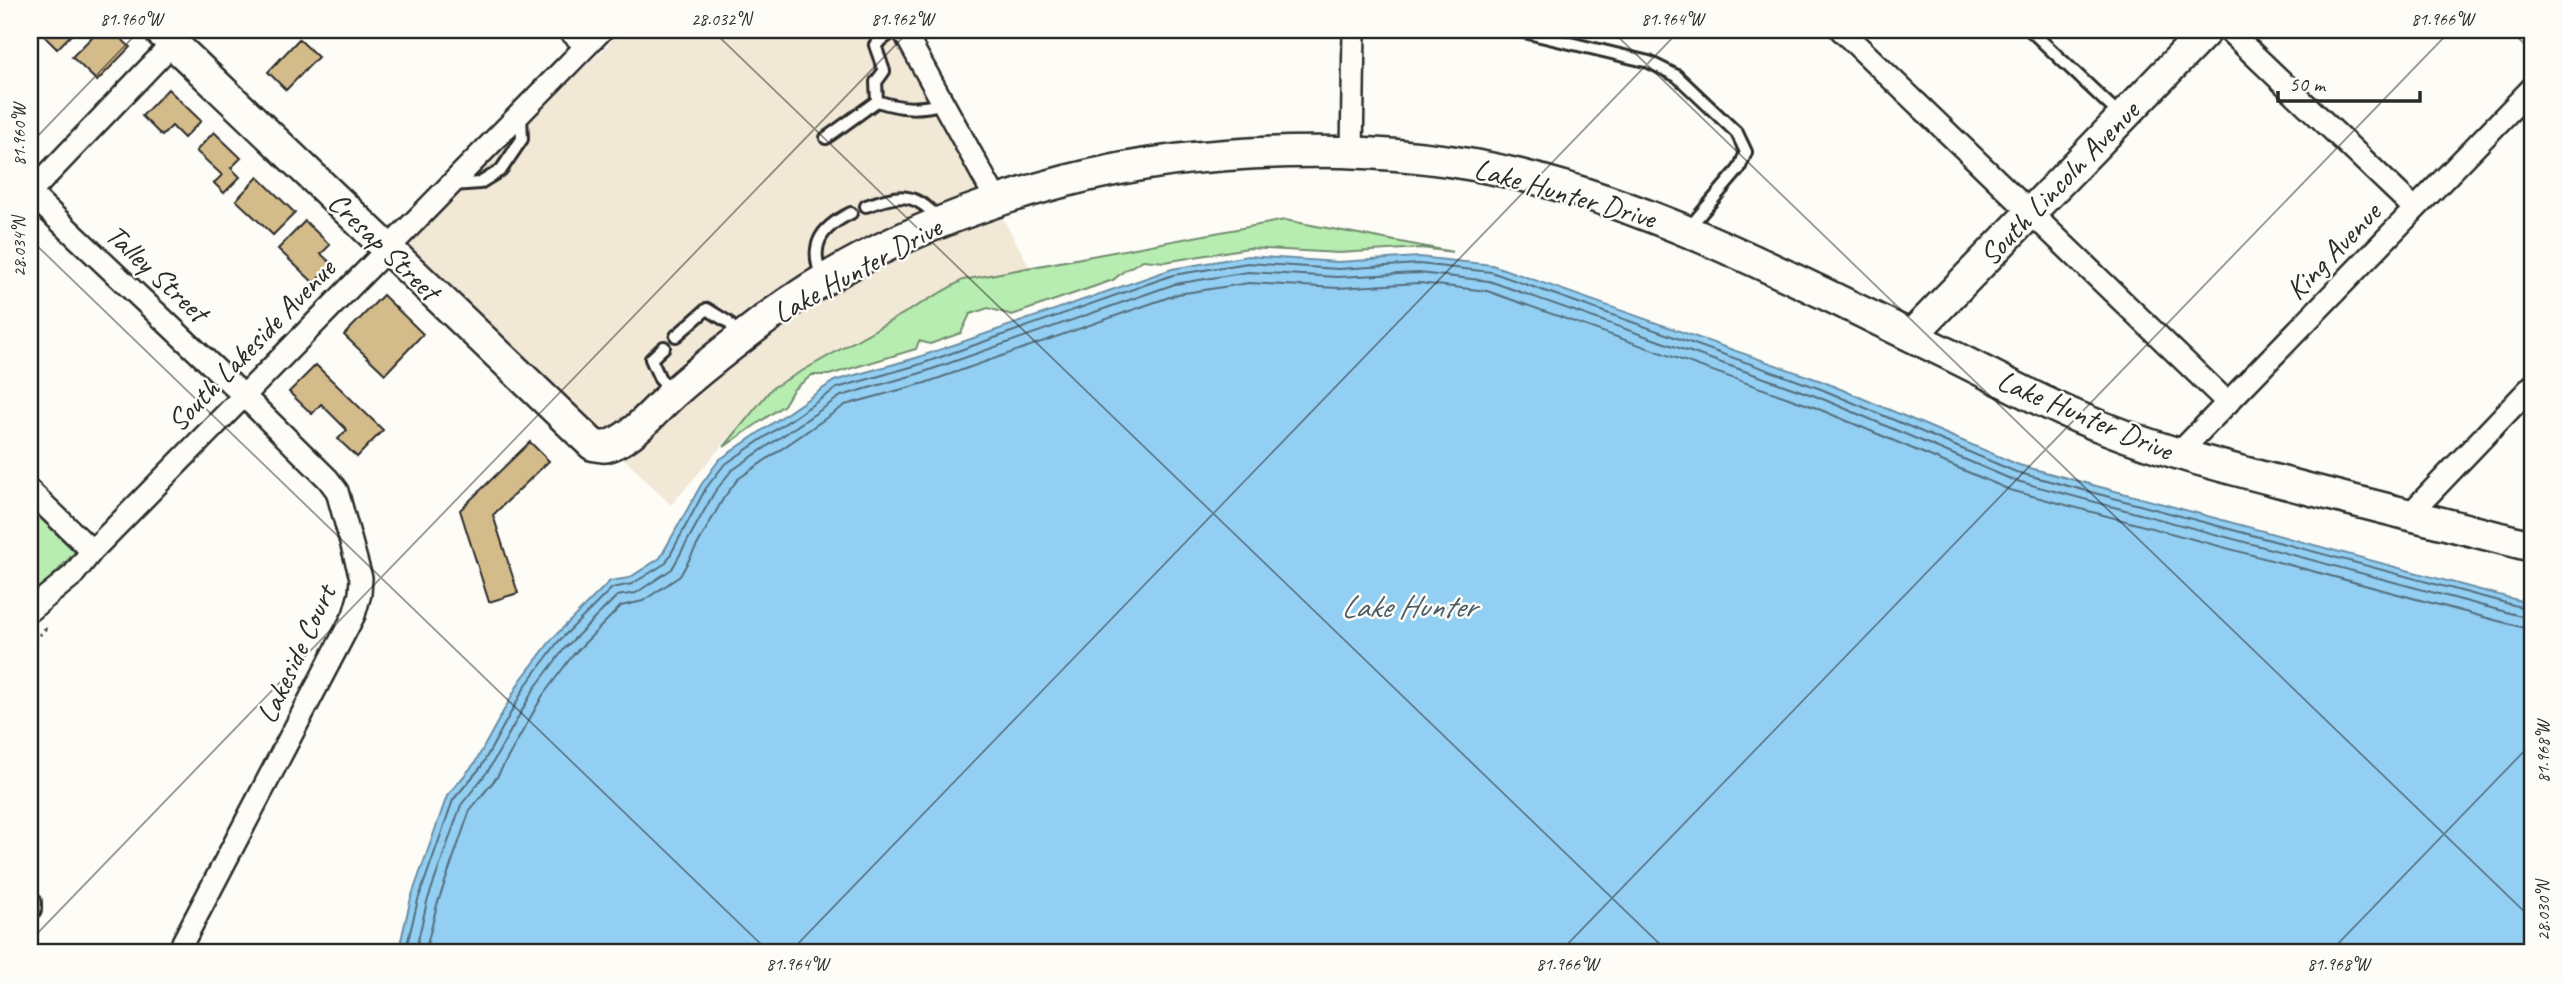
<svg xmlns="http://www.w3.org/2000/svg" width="2562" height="983" viewBox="0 0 2562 983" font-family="Caveat,sans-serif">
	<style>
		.built { fill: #f1e8d6 }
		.green { fill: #b7edb0; stroke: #718c6e; stroke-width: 2 }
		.water { fill: #92cff3; stroke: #698da3; stroke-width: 2 }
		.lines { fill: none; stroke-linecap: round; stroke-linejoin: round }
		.shore { stroke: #546d7b; stroke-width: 2 }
		.building { fill: #d4bb8a; stroke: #2b2b2b; stroke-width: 2 }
		.lane-casing { stroke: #2b2b2b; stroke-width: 16 }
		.street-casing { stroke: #2b2b2b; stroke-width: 26 }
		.secondary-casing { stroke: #2b2b2b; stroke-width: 35 }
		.path { stroke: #2b2b2b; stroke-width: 3.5; stroke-dasharray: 2 5; stroke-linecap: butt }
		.lane { stroke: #fdfcf7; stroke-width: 10 }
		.street { stroke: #fdfcf7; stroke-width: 21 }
		.secondary { stroke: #fdfcf7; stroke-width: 30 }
		.ticks { fill: none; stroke: #2b2b2b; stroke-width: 2; stroke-opacity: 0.45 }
		.labels { text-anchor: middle; stroke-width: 5; stroke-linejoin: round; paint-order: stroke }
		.street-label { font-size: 30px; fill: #2b2b2b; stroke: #fdfcf7 }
		.water-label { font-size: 32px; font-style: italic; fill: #4a5c67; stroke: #fdfcf7 }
		.neatline { fill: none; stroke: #2b2b2b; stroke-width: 2.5 }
		.ticks-label { font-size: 18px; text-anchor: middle; fill: #2b2b2b }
	</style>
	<rect width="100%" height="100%" fill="#fdfcf7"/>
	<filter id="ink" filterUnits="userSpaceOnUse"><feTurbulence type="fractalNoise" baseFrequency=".0143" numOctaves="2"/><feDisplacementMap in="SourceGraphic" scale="14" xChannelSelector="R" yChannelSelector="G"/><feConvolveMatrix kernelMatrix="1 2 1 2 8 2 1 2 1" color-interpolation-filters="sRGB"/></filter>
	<g filter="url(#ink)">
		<path class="built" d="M621,30H890L982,196L688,367L604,437L408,248V241L525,122L604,49Z
			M999,211L1030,268L963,280L772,388L671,505L618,453L736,351L881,261Z"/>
		<path class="green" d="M1285,220L1453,252L1421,248L1339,253L1248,248L1165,262L1143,260L1124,271L1113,280L1012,315L988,308L970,314L961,333L930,344L919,341L916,349L829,375H812L793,390L784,405L724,447L772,388L963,280Z
			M30,508L75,552L30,601Z"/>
		<path class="water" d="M1248,256L1338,262L1419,257L1492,265L1824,382L2019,465L2532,604V953H398L411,898L447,796L475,763L520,681L553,638L610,581L629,578L660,558L701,485L719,460L834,381L916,358L1172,269Z"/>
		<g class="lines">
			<path class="shore" d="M405,953L418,900L453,800L481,767L526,685L558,642L612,588L632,584L666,563L706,488L724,465L837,388L918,365L1173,275L1248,263L1338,269L1419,264L1491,272L1821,389L2016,472L2532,610
				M415,953L427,902L461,805L488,771L534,689L565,648L617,596L636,593L672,569L714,493L731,471L841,396L921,373L1175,284L1248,272L1338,277L1419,273L1489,281L1818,397L2013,480L2532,619
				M425,953L437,905L470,810L497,777L543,695L573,655L621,606L643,601L680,576L723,499L738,479L845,405L925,383L1178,294L1249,283L1338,288L1419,283L1487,291L1814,407L2010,490L2532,630"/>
		</g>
		<path class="building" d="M38,30H76L57,49Z
			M99,30H112L130,47L97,81L72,57Z
			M299,39L318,57L286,90L268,72Z
			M168,89L201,121L184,138L172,126L162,136L142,116Z
			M214,132L241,158L231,168L240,177L224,193L214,183L222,175L196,151Z
			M258,177L295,213L273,235L236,200Z
			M305,221L330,245L321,254L332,264L314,283L278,249Z
			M383,295L423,334L385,374L344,335Z
			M316,365L383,430L357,457L338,439L347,430L321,404L312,414L289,392Z
			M530,442L549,461L493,515L518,593L489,602L460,510Z"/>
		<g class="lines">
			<g class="lane-casing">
				<path id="lane" d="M1516,30L1649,62L1677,76L1737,133L1746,152L1739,169L1687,230
					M2030,30L2122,117
					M877,101L876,82L884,71L875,45L895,30
					M877,101C901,109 920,110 943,103
					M826,138L877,101
					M452,185L480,183L501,170L522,139L521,116
					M866,206C900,194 914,191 940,220
					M823,280C808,246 820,228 851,213
					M676,336L707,309L728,322L740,337
					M664,347L651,359L660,379L672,390"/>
			</g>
			<g class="street-casing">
				<path id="street" d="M569,30L586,46
					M903,30L997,201
					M1841,30L2228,403
					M2228,30L2415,209
					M173,43L30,193L244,396L328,479L337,491L361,578L360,594L354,615L183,942L182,953
					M1352,153L1354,30
					M2177,455L2532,88
					M30,491L92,551
					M2409,515L2532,386
					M30,610L73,575L92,551L602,30
					M30,902V909"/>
			</g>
			<g class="secondary-casing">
				<path id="secondary" d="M159,30L593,445C604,447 603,448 613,444C638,433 657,407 677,390C706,364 737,341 767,318C893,224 1072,165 1227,155C1324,148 1425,151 1520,175C1666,211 1801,283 1936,348C1992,375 2049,407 2107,429C2173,455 2240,471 2308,489C2383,508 2458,527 2532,546
					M1911,336L2207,30"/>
			</g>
			<path class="path" d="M30,645L45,629L43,624"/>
			<use href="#lane" class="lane"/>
			<use href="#street" class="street"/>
			<use href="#secondary" class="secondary"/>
		</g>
	</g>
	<path class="ticks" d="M712,30L1669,953M1611,30L2532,919M2510,30L2532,51M30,144L140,30M30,239L770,953M30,941L910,30M789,953L1680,30M1559,953L2451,30M2329,953L2532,743"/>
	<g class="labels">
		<g class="street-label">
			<text transform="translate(2059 183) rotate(-46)" y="10">South Lincoln Avenue</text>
			<text transform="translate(1565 193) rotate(16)" y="10">Lake Hunter Drive</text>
			<text transform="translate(384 246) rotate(44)" y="10">Cresap Street</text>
			<text transform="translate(2333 251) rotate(-46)" y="10">King Avenue</text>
			<text transform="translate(857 270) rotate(-29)" y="10">Lake Hunter Drive</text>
			<text transform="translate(157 273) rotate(43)" y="10">Talley Street</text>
			<text transform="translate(251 345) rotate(-46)" y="10">South Lakeside Avenue</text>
			<text transform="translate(2085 415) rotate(23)" y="10">Lake Hunter Drive</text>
			<text transform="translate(296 654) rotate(-65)" y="10">Lakeside Court</text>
		</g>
		<g class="water-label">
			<text x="1408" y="617">Lake Hunter</text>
		</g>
	</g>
	<rect width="2562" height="983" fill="none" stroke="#fdfcf7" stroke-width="77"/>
	<path d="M2278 91v10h142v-10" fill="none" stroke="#2b2b2b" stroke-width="3.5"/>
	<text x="2289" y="91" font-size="21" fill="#2b2b2b" stroke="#fdfcf7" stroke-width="5" paint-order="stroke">50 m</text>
	<rect x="38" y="38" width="2486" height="906" class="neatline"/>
	<g class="ticks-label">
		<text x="131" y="25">81.960°W</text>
		<text x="721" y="25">28.032°N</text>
		<text x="902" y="25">81.962°W</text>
		<text x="1672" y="25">81.964°W</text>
		<text x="2442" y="25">81.966°W</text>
		<text transform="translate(19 135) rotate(-90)" y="6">81.960°W</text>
		<text transform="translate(19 247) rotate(-90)" y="6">28.034°N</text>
		<text transform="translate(2543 752) rotate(-90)" y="6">81.968°W</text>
		<text transform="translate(2543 911) rotate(-90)" y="6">28.030°N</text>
		<text x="797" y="970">81.964°W</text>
		<text x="1567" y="970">81.966°W</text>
		<text x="2338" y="970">81.968°W</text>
	</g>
</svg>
